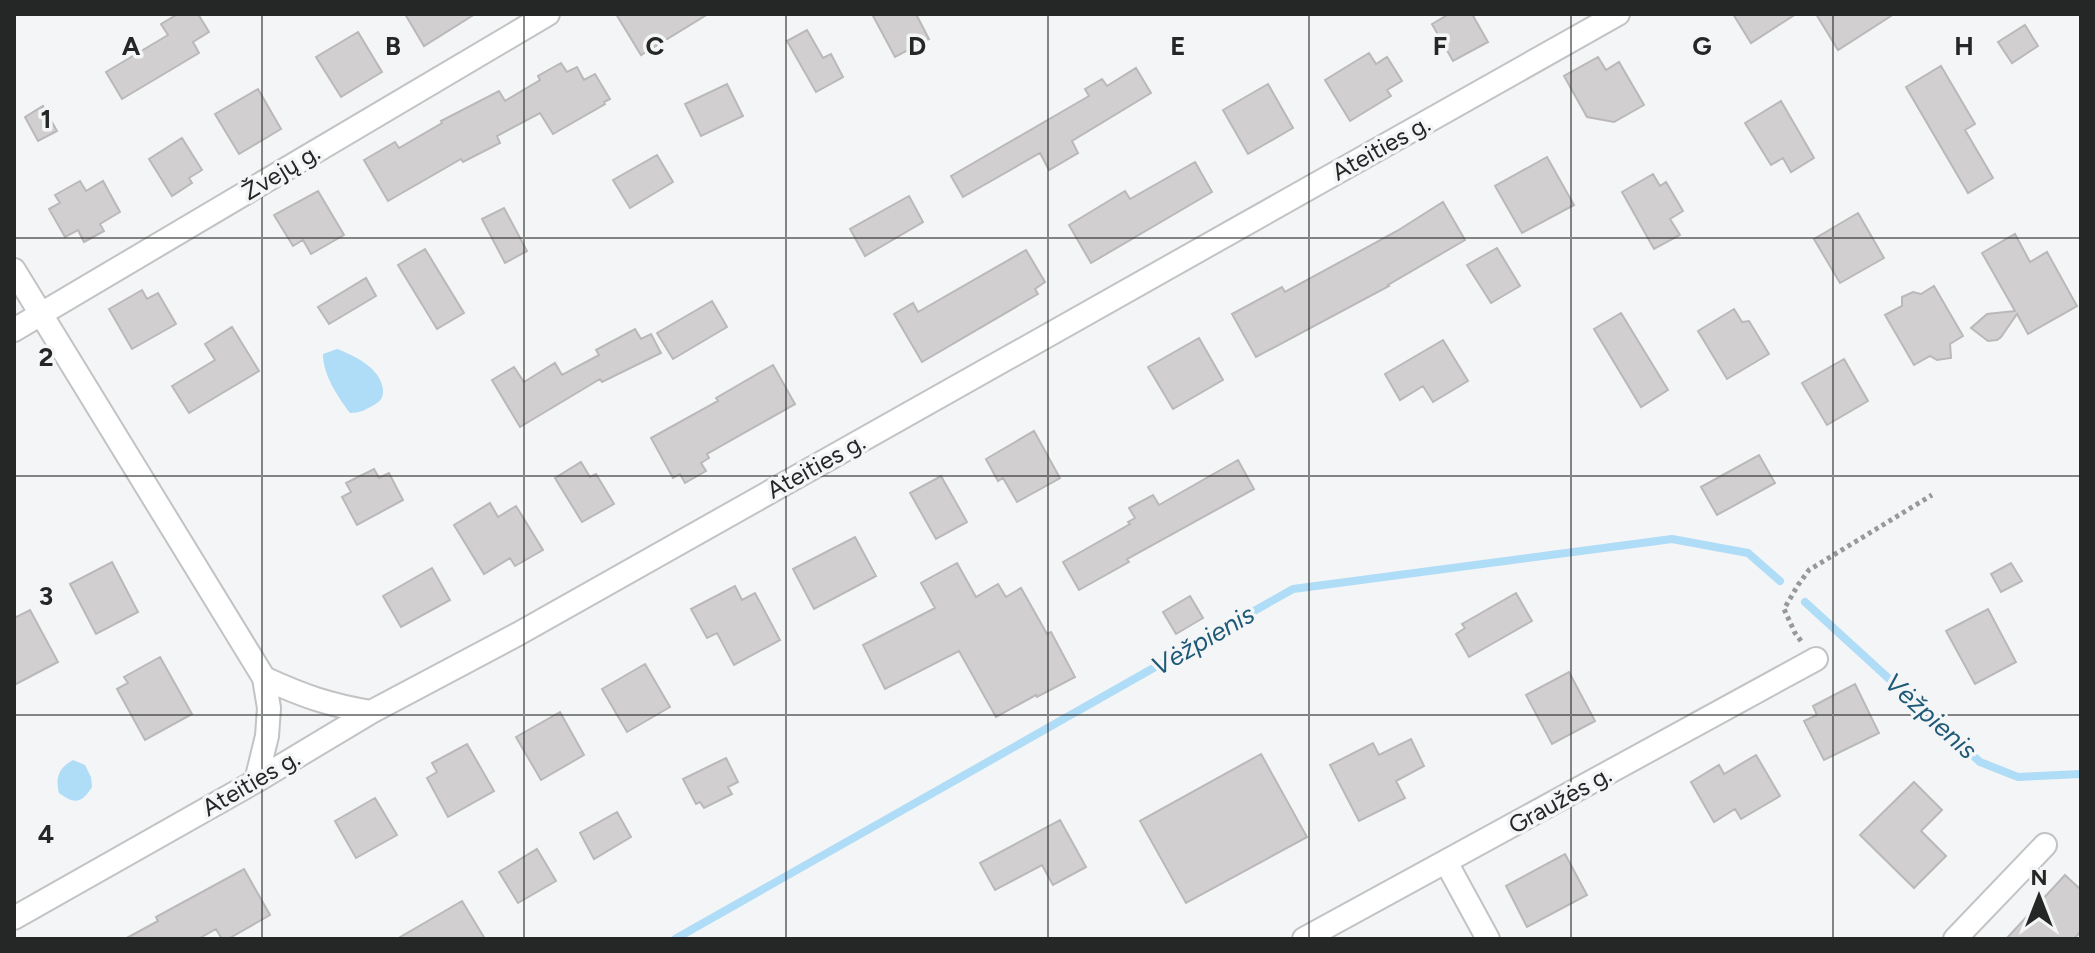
<svg xmlns="http://www.w3.org/2000/svg" width="2095" height="953" viewBox="0 0 2095 953" font-family="Figtree,sans-serif">
	<style>
		.water { fill: #afdcf6 }
		.lines { fill: none; stroke-linecap: round; stroke-linejoin: round }
		.stream { stroke: #afdcf6; stroke-width: 8 }
		.building { fill: #d1cfcf; stroke: #bab8b8; stroke-width: 2 }
		.street-casing { stroke: #c2c3c4; stroke-width: 26 }
		.path { stroke: #989999; stroke-width: 5; stroke-dasharray: 4 4; stroke-linecap: butt }
		.street { stroke: #fff; stroke-width: 22 }
		.grid { fill: none; stroke: #252626; stroke-width: 2; stroke-opacity: 0.55 }
		.labels { text-anchor: middle; stroke-width: 7; stroke-linejoin: round; paint-order: stroke }
		.street-label { font-size: 24px; fill: #252626; stroke: #f4f5f6 }
		.water-label { font-size: 26px; font-style: italic; fill: #1e5a78; stroke: #f4f5f6 }
		.grid-label { font-size: 26px; text-anchor: middle; font-weight: bold; fill: #252626; stroke: #f4f5f6; stroke-width: 7; stroke-linejoin: round; paint-order: stroke }
	</style>
	<rect width="100%" height="100%" fill="#f4f5f6"/>
	<path class="water" d="M337,349C355,356 381,368 383,390C383,398 381,401 374,405C365,410 360,413 350,413C338,397 323,375 323,354Z
		M73,760L85,765L91,777L92,787C82,803 75,805 59,793C55,777 59,768 73,760Z"/>
	<g class="lines">
		<path class="stream" d="M1805,602L1980,762L2018,777L2081,774
			M675,939L1293,589L1672,539L1748,553L1780,581"/>
	</g>
	<path class="building" d="M178,14H198L209,32L193,42L199,53L122,99L106,72L168,35L161,24Z
		M405,14H475L424,46Z
		M616,14H708L641,55Z
		M872,14H916L929,39L895,57Z
		M1449,14H1472L1488,42L1453,61L1432,24Z
		M1733,14H1796L1751,43Z
		M1816,14H1894L1838,50Z
		M2025,25L2038,46L2012,63L1998,42Z
		M807,30L823,58L831,54L843,77L816,92L787,41Z
		M358,32L382,72L341,97L316,57Z
		M1369,53L1376,64L1387,57L1402,81L1387,90L1391,96L1350,121L1325,80Z
		M1598,57L1606,70L1619,62L1644,105L1614,122L1587,117L1564,76Z
		M561,63L567,72L577,67L584,80L595,74L610,99L604,102L605,104L553,134L540,113L497,136L500,143L463,162L461,159L388,201L364,160L395,142L399,148L442,123L441,121L499,91L505,101L540,80L538,76Z
		M1941,66L1975,124L1965,130L1993,178L1968,193L1906,87Z
		M1136,68L1151,93L1072,141L1078,153L1049,170L1040,153L963,197L951,176L1089,96L1085,89L1102,79L1107,86Z
		M727,84L743,116L701,136L685,104Z
		M1268,84L1293,128L1248,154L1223,110Z
		M258,89L281,129L239,154L215,114Z
		M1781,101L1814,158L1791,172L1783,158L1771,165L1745,123Z
		M43,106L57,131L38,141L25,117Z
		M182,138L202,170L189,178L192,183L172,196L149,159Z
		M657,155L673,182L630,208L613,180Z
		M1547,157L1574,205L1522,233L1495,186Z
		M1195,162L1212,192L1091,263L1069,225L1125,191L1130,199Z
		M1653,174L1660,186L1666,182L1683,211L1670,219L1680,235L1654,249L1622,192Z
		M80,181L86,191L103,181L120,212L100,224L104,231L84,242L78,230L65,237L49,209L60,203L55,195Z
		M318,191L344,235L311,254L303,240L293,246L274,215Z
		M909,196L923,222L865,256L850,229Z
		M1443,202L1465,240L1388,285L1389,286L1256,357L1232,314L1282,287L1285,292L1397,231Z
		M504,208L527,251L505,263L482,219Z
		M1858,213L1884,258L1840,283L1814,239Z
		M2015,234L2030,262L2047,252L2077,306L2028,334L2017,314L2001,337L1997,340L1988,341L1971,328L1987,314L2015,311L1982,253Z
		M1497,248L1520,286L1491,303L1467,265Z
		M425,249L464,313L437,329L398,265Z
		M1026,250L1045,282L1035,289L1038,294L922,362L894,314L913,303L918,312Z
		M366,278L376,296L329,324L318,307Z
		M1934,286L1963,336L1950,344L1951,358L1937,360L1930,356L1914,365L1885,315L1902,306V297L1913,292L1921,294Z
		M142,290L147,299L158,293L176,324L132,349L109,309Z
		M712,301L727,327L673,359L657,333Z
		M1734,309L1742,322L1749,321L1769,354L1727,379L1698,331Z
		M1621,313L1668,390L1641,407L1594,329Z
		M232,327L259,371L189,413L172,386L215,360L205,344Z
		M635,329L641,339L651,334L661,353L602,382L600,379L520,427L492,380L514,367L524,382L555,363L562,375L599,355L596,350Z
		M1199,338L1223,380L1173,409L1148,367Z
		M1443,340L1468,381L1433,402L1423,386L1400,400L1385,374Z
		M1844,359L1868,401L1827,425L1802,383Z
		M773,365L795,404L707,454L709,458L701,463L706,471L685,483L680,474L673,478L651,438L718,401L716,398Z
		M1034,431L1060,478L1017,502L1003,478L998,481L986,459Z
		M1759,455L1775,483L1717,515L1701,487Z
		M1238,460L1254,489L1127,559L1129,562L1079,590L1063,562L1130,524L1128,522L1135,518L1129,508L1153,495L1159,505Z
		M581,462L590,477L596,474L614,504L582,522L555,478Z
		M374,469L379,478L389,473L403,500L357,525L342,497L351,492L346,483Z
		M941,476L967,522L936,539L910,493Z
		M490,503L498,517L516,506L543,550L515,566L510,558L484,574L454,525Z
		M855,537L876,576L814,609L793,569Z
		M112,562L138,612L96,634L70,584Z
		M957,563L976,597L998,584L1006,597L1021,588L1047,634L1051,632L1075,677L1037,697L1036,695L996,717L959,651L885,689L863,645L935,608L921,583Z
		M2011,563L2022,581L2001,592L1991,574Z
		M432,568L450,600L401,627L383,596Z
		M735,586L742,600L755,593L780,640L734,665L717,633L707,638L691,609Z
		M1516,593L1532,621L1469,657L1456,634L1465,628L1462,624Z
		M1190,596L1203,618L1176,634L1163,612Z
		M1988,609L2016,662L1975,684L1946,631Z
		M30,610L58,662L14,685V618Z
		M160,657L192,714L145,740L117,689L128,683L124,677Z
		M645,664L670,707L627,732L602,689Z
		M1569,672L1595,721L1552,744L1526,695Z
		M1855,684L1879,733L1824,760L1804,721L1817,715L1813,706Z
		M560,712L584,755L541,780L516,737Z
		M1411,739L1424,766L1396,781L1405,798L1359,821L1330,765L1373,743L1379,755Z
		M467,744L494,791L448,817L427,778L437,772L432,763Z
		M1261,754L1307,837L1186,903L1140,821Z
		M1756,755L1780,796L1741,819L1735,809L1714,822L1691,782L1719,765L1724,774Z
		M726,758L738,782L728,787L732,794L704,808L700,802L696,804L683,779Z
		M1914,782L1942,810L1921,831L1946,856L1914,888L1860,835Z
		M375,798L397,835L356,858L335,821Z
		M617,812L631,837L594,859L580,833Z
		M1060,820L1086,867L1053,885L1042,865L995,890L980,863Z
		M537,849L556,881L518,903L499,872Z
		M1565,854L1587,895L1527,927L1506,886Z
		M244,869L270,915L228,939H222L216,929L198,939H125L158,921L156,917Z
		M2065,875L2081,890V931L2074,939H2006Z
		M462,901L485,939H397Z"/>
	<g class="lines">
		<g class="street-casing">
			<path id="street" d="M14,270L264,678L269,708L267,736L256,781
				M14,330L548,14
				M264,678C303,696 329,705 371,712
				M1446,862L1488,939
				M14,918L256,781L371,712L518,634L1618,14
				M1304,939L1816,659
				M1955,939L2045,845"/>
		</g>
		<path class="path" d="M1801,641L1795,633L1784,609L1798,585L1809,570L1932,495"/>
		<use href="#street" class="street"/>
	</g>
	<path class="grid" d="M262,14V939M524,14V939M786,14V939M1048,14V939M1309,14V939M1571,14V939M1833,14V939M14,238H2081M14,476H2081M14,715H2081"/>
	<g class="labels">
		<g class="street-label">
			<text transform="translate(1381 148) rotate(-29)" y="8">Ateities g.</text>
			<text transform="translate(281 172) rotate(-31)" y="8">Žvejų g.</text>
			<text transform="translate(816 466) rotate(-29)" y="8">Ateities g.</text>
			<text transform="translate(251 783) rotate(-30)" y="8">Ateities g.</text>
			<text transform="translate(1560 800) rotate(-29)" y="8">Graužės g.</text>
		</g>
		<g class="water-label">
			<text transform="translate(1203 640) rotate(-30)" y="9">Vėžpienis</text>
			<text transform="translate(1931 716) rotate(42)" y="9">Vėžpienis</text>
		</g>
	</g>
	<g class="grid-label">
		<text x="131" y="55">A</text>
		<text x="393" y="55">B</text>
		<text x="655" y="55">C</text>
		<text x="917" y="55">D</text>
		<text x="1178" y="55">E</text>
		<text x="1440" y="55">F</text>
		<text x="1702" y="55">G</text>
		<text x="1964" y="55">H</text>
		<text x="46" y="128">1</text>
		<text x="46" y="366">2</text>
		<text x="46" y="605">3</text>
		<text x="46" y="843">4</text>
	</g>
	<rect width="2095" height="953" fill="none" stroke="#252626" stroke-width="32"/>
	<g transform="translate(2039 897)" stroke="#f4f5f6" stroke-width="6" paint-order="stroke">
	<path d="M0-6L14 30L0 20L-14 30Z" fill="#252626"/>
	<text y="-12" font-size="22" font-weight="bold" text-anchor="middle" fill="#252626">N</text>
	</g>
</svg>
